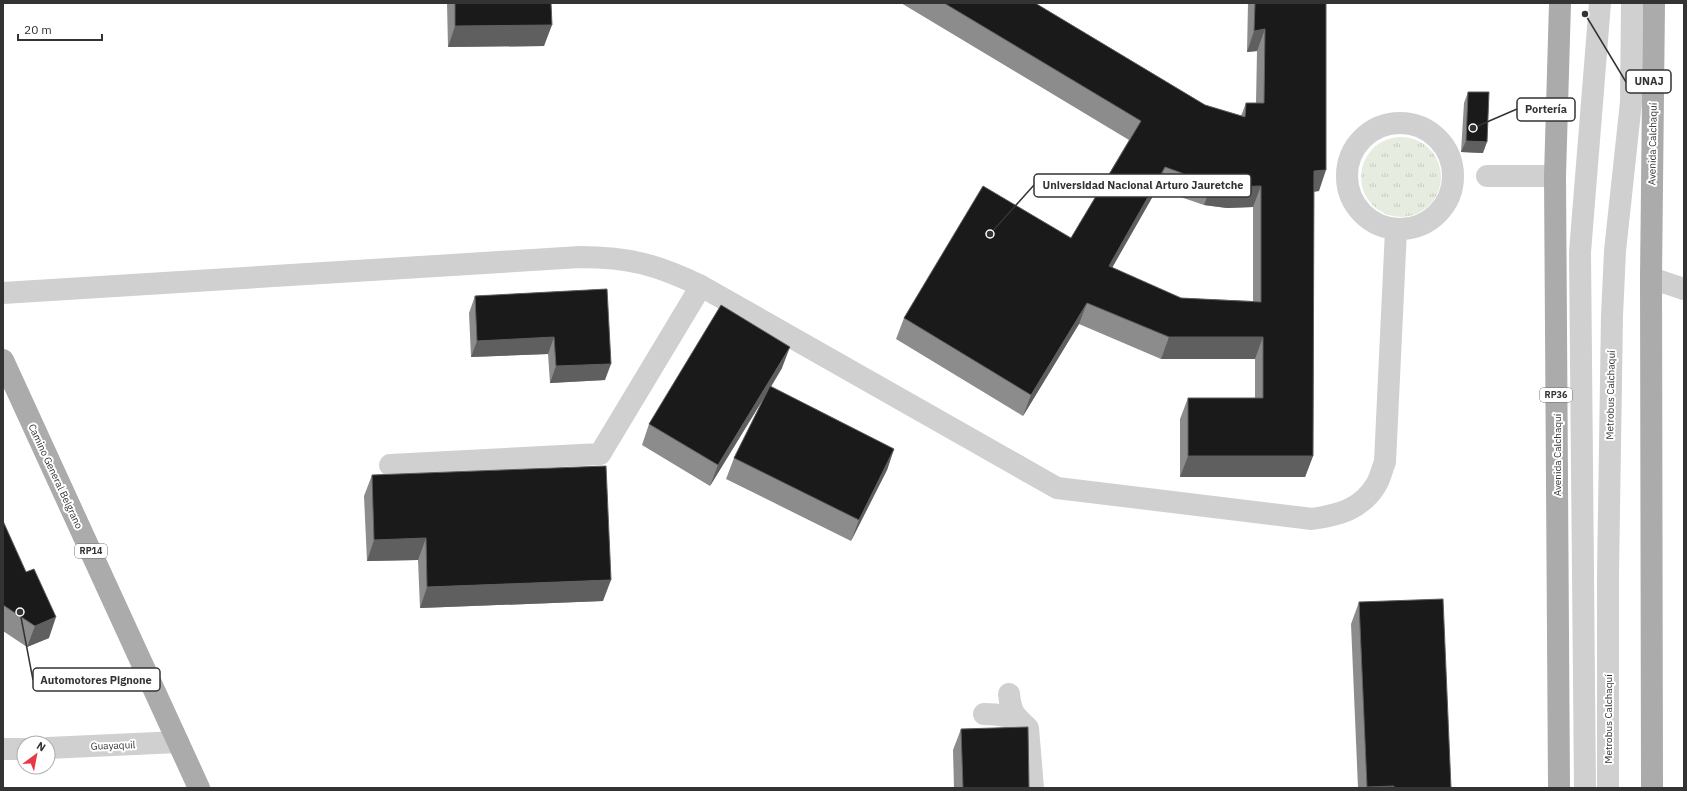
<svg xmlns="http://www.w3.org/2000/svg" width="1687" height="791" viewBox="0 0 1687 791" font-family="'IBM Plex Sans',sans-serif">
	<style>
		.grass { fill: url(#grass-tufts) }
		.lines { fill: none; stroke-linecap: round; stroke-linejoin: round }
		.minor { stroke: #d0d0d0; stroke-width: 22 }
		.major { stroke: #ababab; stroke-width: 22 }
		.wall { fill: #8c8c8c; fill-rule: evenodd }
		.shaded-wall { fill: #5f5f5f }
		.building { fill: #1a1a1a; stroke: #5f5f5f; fill-rule: evenodd }
		.labels { text-anchor: middle; stroke-width: 4; stroke-linejoin: round; paint-order: stroke }
		.shield { fill: #fff; stroke: #707070; stroke-width: 1 }
		.shield-label { font-size: 9px; font-weight: bold; fill: #333 }
		.street-label { font-size: 10px; fill: #333; stroke: #fff }
		.leader { fill: none; stroke: #333; stroke-width: 1.5 }
		.callout-dot { fill: #333; stroke: #fff; stroke-width: 1.5 }
		.callout { fill: #fff; stroke: #333; stroke-width: 1.5 }
		.callout-label { font-size: 11px; text-anchor: middle; font-weight: bold; fill: #333 }
	</style>
	<defs>
		<pattern id="grass-tufts" width="24" height="20" patternUnits="userSpaceOnUse"><rect width="24" height="20" fill="#e6ecdf"/><path d="M3 7l-1-3M5 7V3M7 7l1-3M15 17l-1-3M17 17v-4M19 17l1-3" fill="none" stroke="#c6cbc0"/></pattern>
	</defs>
	<rect width="100%" height="100%" fill="#fff"/>
	<path class="grass" d="M1361 177a40 40 0 1 1 80 0a40 40 0 1 1-80 0Z"/>
	<g class="lines">
		<path class="minor" d="M1347 176a53 53 0 1 1 106 0a53 53 0 1 1-106 0Z
			M1487,176H1555
			M1651,278L1684,289
			M3,293L580,257C629,257 658,265 701,286L1057,488L1312,519C1338,515 1361,510 1376,485C1380,479 1382,469 1385,462L1396,230
			M390,465L600,454L701,286
			M1009,694C1011,713 1014,715 1028,728L1033,788
			M984,714C999,714 1011,716 1023,725
			M48,748L178,742
			M3,749H24
			M1585,788L1580,252L1600,3
			M1608,788V575L1612,316L1615,251L1631,102L1632,3"/>
		<path class="major" d="M3,360L199,788
			M1559,788L1555,176L1560,3
			M1652,788L1651,278L1654,3"/>
	</g>
	<path class="wall" d="M447,3H551L544,46L448,47Z
		M901,3H1035L1205,105L1241,116L1246,103H1256L1257,51L1247,52L1248,3H1326L1319,191L1314,192L1313,456L1305,477H1180V419L1188,398H1255V359H1161L1079,324L1023,416L896,339L904,318L1071,238L1129,140ZM1157,189L1204,205L1227,208L1253,207V301L1181,298L1112,268Z
		M1468,92L1483,153L1461,152L1464,103Z
		M607,289L605,380L550,383L548,354L471,357L469,313L475,296Z
		M782,368L771,387L894,449L887,470L851,541L726,479L734,458L764,398L710,486L642,445L649,424Z
		M372,475L603,601L420,608L418,560L367,561L364,496Z
		M3,521L49,638L27,647L3,631Z
		M1359,602L1451,788H1358L1351,624Z
		M961,729L1029,788H954L953,750Z"/>
	<path class="shaded-wall" d="M552,25L544,46L448,47L455,26Z
		M1265,29L1257,51L1247,52L1254,31Z
		M1466,141L1487,142L1483,153L1461,152Z
		M1165,167L1157,189L1101,287L1109,266Z
		M1326,170L1319,191L1306,192L1314,171Z
		M1212,184L1261,186L1253,207L1227,208L1204,205Z
		M1087,303L1079,324L1023,416L1031,395Z
		M554,337L548,354L471,357L477,341Z
		M1169,337H1263L1255,359H1161Z
		M790,347L782,368L710,486L718,465Z
		M611,364L605,380L550,383L556,366Z
		M894,449L887,470L851,541L859,520Z
		M1188,456H1313L1305,477H1180Z
		M426,538L418,560L367,561L374,540Z
		M611,580L603,601L420,608L427,587Z
		M56,617L49,638L27,647L35,626Z
		M1394,786L1393,788H1366L1367,787Z"/>
	<path class="building" d="M455,3H551L552,25L455,26Z
		M944,3H1035L1205,105L1245,117L1246,103H1264L1265,29L1254,31L1255,3H1326V170L1314,171L1313,456H1188V398H1263V337H1169L1087,303L1031,395L904,318L983,186L1071,238L1141,121ZM1165,167L1212,184L1235,187L1261,186V302L1181,298L1109,266Z
		M1468,92H1489L1487,142L1466,141Z
		M607,289L611,364L556,366L554,337L477,341L475,296Z
		M721,305L790,347L718,465L649,424Z
		M770,386L894,449L859,520L734,458Z
		M606,466L611,580L427,587L426,538L374,540L372,475Z
		M3,521L26,572L34,569L56,617L35,626L3,605Z
		M1443,599L1451,788H1394V786L1367,787L1359,602Z
		M1028,727L1029,788H963L961,729Z"/>
	<g class="labels">
		<g class="shield">
			<rect x="1540" y="388" width="32" height="14" rx="3"/>
			<rect x="75" y="544" width="32" height="14" rx="3"/>
		</g>
		<g class="shield-label">
			<text x="1556" y="398">RP36</text>
			<text x="91" y="554">RP14</text>
		</g>
		<g class="street-label">
			<text transform="translate(1652 144) rotate(-89)" y="4">Avenida Calchaquí</text>
			<text transform="translate(1610 395) rotate(-89)" y="4">Metrobus Calchaquí</text>
			<text transform="translate(1557 455) rotate(-90)" y="4">Avenida Calchaquí</text>
			<text transform="translate(56 476) rotate(65)" y="4">Camino General Belgrano</text>
			<text transform="translate(1608 719) rotate(-90)" y="4">Metrobus Calchaquí</text>
			<text transform="translate(113 745) rotate(-2)" y="4">Guayaquil</text>
		</g>
	</g>
	<path class="leader" d="M1585 14L1626 82M1473 128L1517 109M990 234L1034 185M20 612L33 680"/>
	<g class="callout-dot">
		<circle cx="1585" cy="14" r="4"/>
		<circle cx="1473" cy="128" r="4"/>
		<circle cx="990" cy="234" r="4"/>
		<circle cx="20" cy="612" r="4"/>
	</g>
	<g class="callout">
		<rect x="1626" y="70" width="45" height="23" rx="4"/>
		<rect x="1517" y="98" width="58" height="23" rx="4"/>
		<rect x="1034" y="174" width="217" height="23" rx="4"/>
		<rect x="33" y="668" width="127" height="23" rx="4"/>
	</g>
	<g class="callout-label">
		<text x="1649" y="85">UNAJ</text>
		<text x="1546" y="113">Portería</text>
		<text x="1143" y="189">Universidad Nacional Arturo Jauretche</text>
		<text x="96" y="684">Automotores Pignone</text>
	</g>
	<rect width="1687" height="791" fill="none" stroke="#333333" stroke-width="8"/>
	<g transform="translate(36 755) rotate(32)"><circle r="19" fill="#ffffff" stroke="#adadad"/>
	<path d="M0-3L7 15L0 10L-7 15Z" fill="#e63946"/>
	<text y="-6" font-size="11" font-weight="bold" text-anchor="middle" fill="#333333">N</text>
	</g>
	<path d="M18 34v6h84v-6" fill="none" stroke="#333333" stroke-width="2"/>
	<text x="24" y="34" font-size="12" fill="#333333" stroke="#ffffff" stroke-width="3" paint-order="stroke">20 m</text>
</svg>
